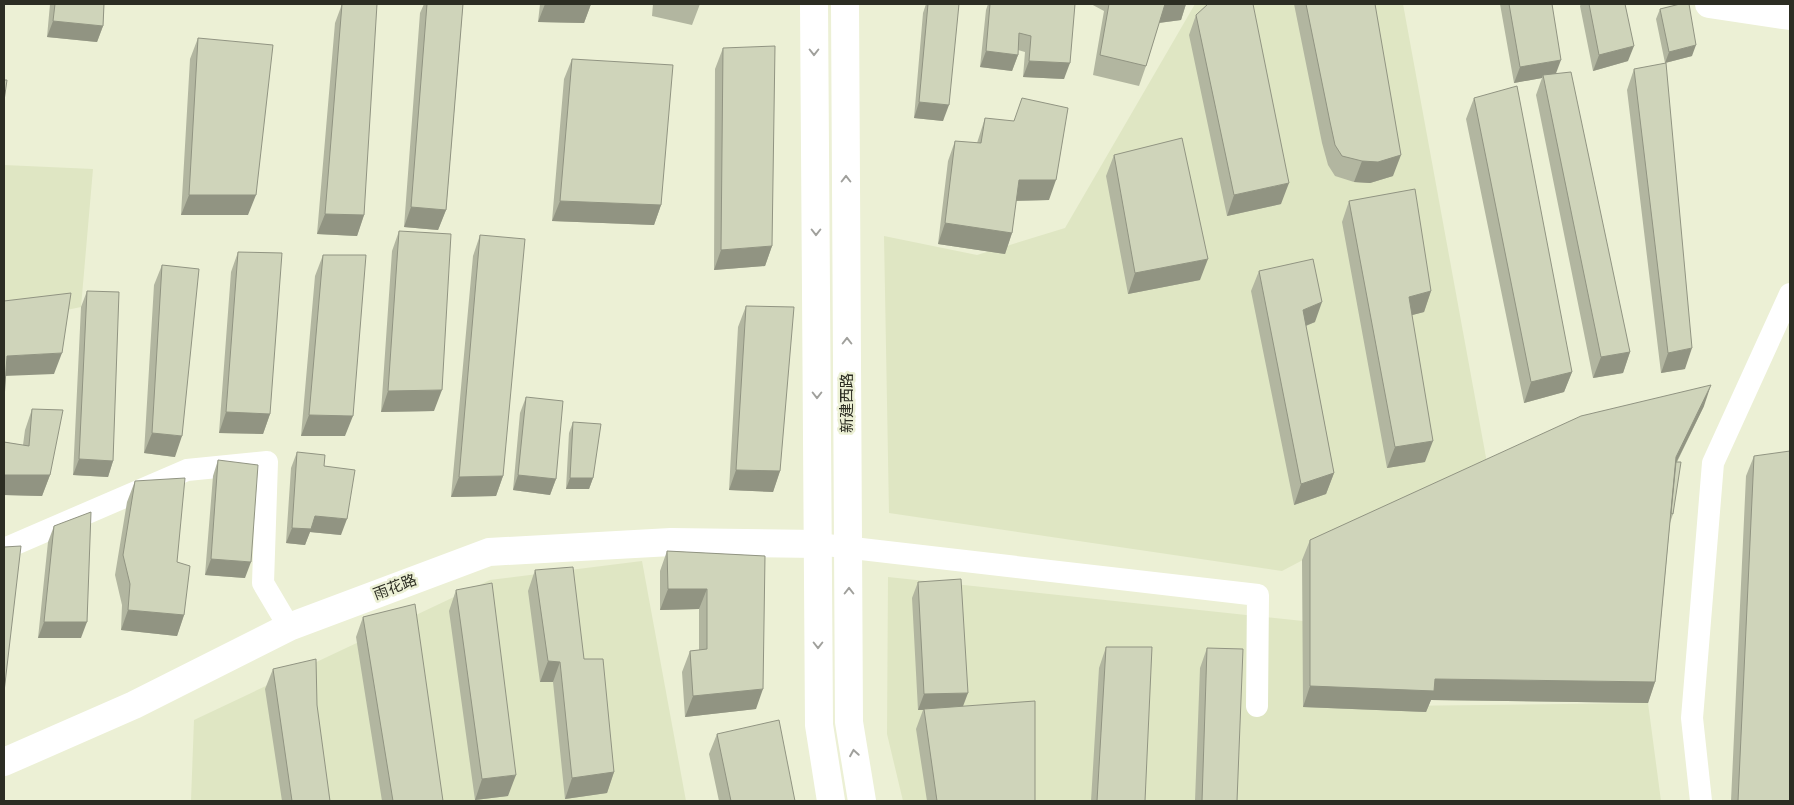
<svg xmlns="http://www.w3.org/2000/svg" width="1794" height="805" viewBox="0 0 1794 805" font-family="Rubik,'Noto Sans SC',sans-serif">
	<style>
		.built { fill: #dfe6c3 }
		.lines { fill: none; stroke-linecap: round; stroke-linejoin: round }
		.minor { stroke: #fff; stroke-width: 22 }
		.tertiary { stroke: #fff; stroke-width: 28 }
		.secondary { stroke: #fff; stroke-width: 28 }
		.wall { fill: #b2b6a0 }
		.shaded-wall { fill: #919482 }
		.building { fill: #cfd4ba; stroke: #919482 }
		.oneway { stroke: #a0a09c }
		.labels { text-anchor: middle; stroke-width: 5; stroke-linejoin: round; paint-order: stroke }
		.street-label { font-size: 15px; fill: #2c2d23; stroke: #ecf0d5 }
	</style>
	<rect width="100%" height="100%" fill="#ecf0d5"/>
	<path class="built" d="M1195,4H1403L1487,463L1282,571L889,513L884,236L977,255L1065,228Z
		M4,165L93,169L81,307L4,323Z
		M642,561L686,801H191L194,720L490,580Z
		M888,577L1303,621V707L1648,703L1661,801H903L887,734Z"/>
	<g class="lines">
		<path class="minor" d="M818,544L1258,595L1257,706
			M4,549L187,470L267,462L263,583L289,627
			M1701,801L1692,718L1713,463L1790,294"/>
		<path class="tertiary" d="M1709,4L1790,16
			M4,762L134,705L289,627L489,552L671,542L818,544"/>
		<path class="secondary" d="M814,4L819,725L831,801
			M845,4L849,722L862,801"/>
	</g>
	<path class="wall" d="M50,4H104L103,26L97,42L47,37Z
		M342,4L364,215L357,236L317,234L335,23Z
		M424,4H463L446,210L438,230L404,227L420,13Z
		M540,4H591L584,23L538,22Z
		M653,4H700L692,25L652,16Z
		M926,4H959L943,121L914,118L923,13Z
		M988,4H1075L1064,79L1023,77L1025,52L1018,50V55L1012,71L980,67L986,10Z
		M1091,4H1186L1181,20L1159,23L1146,66L1139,86L1093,75L1104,11Z
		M1294,4H1375L1393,176L1370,183L1354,182L1335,176L1328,165L1322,143Z
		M1500,4H1552L1556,73L1630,352L1623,373L1593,378L1536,95L1542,78L1514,83Z
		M1581,4H1625L1628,61L1593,71L1580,6Z
		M1660,9L1692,56L1665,63L1656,19Z
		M1196,15L1281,204L1227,216L1189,35Z
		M198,38L248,215H181L190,59Z
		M723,48L772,246L765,266L714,270L715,69Z
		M572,59L661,205L654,225L552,221L564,79Z
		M1634,69L1685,369L1661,373L1627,90Z
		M1474,98L1572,372L1564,392L1524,403L1466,119Z
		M985,118L1049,200L1016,201L1012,233L1005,254L938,244L948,161L955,141L977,143Z
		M1114,155L1200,280L1128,294L1106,176Z
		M1349,201L1431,291L1424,312L1412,315L1425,462L1387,468L1342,222Z
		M399,231L434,411L381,412L392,251Z
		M480,235L503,476L496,496L451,497L473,256Z
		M238,252L270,414L263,434L219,433L231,272Z
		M323,255L345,436H301L315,276Z
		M162,265L175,457L144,453L154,285Z
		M1259,271L1315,322L1306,326L1334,473L1326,494L1294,505L1251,291Z
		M87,291L113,461L108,477L73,475L81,307Z
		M746,306L780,471L773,492L729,490L738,327Z
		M526,397L556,479L550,495L513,490L520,413Z
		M1704,406L1677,462L1673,514L1670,523L1655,682L1648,703L1431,700L1426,712L1303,707L1302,560L1310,540Z
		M32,409L50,475L42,496L4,495V442L23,445L25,430Z
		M573,422L593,478L589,489H566L569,433Z
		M297,452L324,466L341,535L310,532L305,545L286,543L291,468Z
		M1754,456L1790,801H1731L1746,476Z
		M218,460L245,578L205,575L213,476Z
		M135,481L177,562L184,615L177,636L121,630L122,605L115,575L127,502Z
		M54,526L81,638H38L48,542Z
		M667,551L765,556L756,709L685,717L682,672L690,651L699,650V609L660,610V571Z
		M535,570L584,659L614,772L607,793L565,799L553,682H540L528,591Z
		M918,582L963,706L1035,801H927L916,729L923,710H918L912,598Z
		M456,590L508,796L475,800L449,611Z
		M363,617L443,801H382L356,637Z
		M1106,647L1145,801H1091L1099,668Z
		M1207,648L1237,801H1195L1200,668Z
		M273,669L330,801H282L265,689Z
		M717,734L795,801H719L709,754Z"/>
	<path class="shaded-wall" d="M545,4H591L584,23L538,22Z
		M1165,4H1186L1181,20L1158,23Z
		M53,21L103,26L97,42L47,37Z
		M1696,45L1692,56L1665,63L1669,52Z
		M1634,46L1628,61L1593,71L1599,55Z
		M986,51L1018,55L1012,71L980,67Z
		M1561,60L1555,76L1543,75L1542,78L1514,83L1520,67Z
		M1029,61L1070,63L1064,79L1023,77Z
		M919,102L949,105L943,121L914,118Z
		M1401,155L1393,176L1370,183L1354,182L1362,161Z
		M1019,180H1056L1049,200L1011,201Z
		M1289,183L1281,204L1227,216L1234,195Z
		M189,195H256L248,215H181Z
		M560,201L661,205L654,225L552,221Z
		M411,207L446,210L438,230L404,227Z
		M325,214L364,215L357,236L317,234Z
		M945,223L1012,233L1005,254L938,244Z
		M772,246L765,266L714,270L721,250Z
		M1208,259L1200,280L1128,294L1135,273Z
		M1431,291L1424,312L1401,318L1409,297Z
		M1322,302L1315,322L1295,330L1303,310Z
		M1692,348L1685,369L1661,373L1668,353Z
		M1630,352L1623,373L1593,378L1601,357Z
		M62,353L54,374L4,376L7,356Z
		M1572,372L1564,392L1524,403L1531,382Z
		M1711,385L1704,406L1674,467L1676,457Z
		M442,390L434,411L381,412L388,391Z
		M226,412L270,414L263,434L219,433Z
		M309,415L353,416L345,436H301Z
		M152,433L182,436L175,457L144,453Z
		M1433,441L1425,462L1387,468L1395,447Z
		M79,459L113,461L108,477L73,475Z
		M736,470L780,471L773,492L729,490Z
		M1334,473L1326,494L1294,505L1301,484Z
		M4,475H50L42,496L4,495Z
		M518,475L556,479L550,495L513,490Z
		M503,476L496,496L451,497L459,477Z
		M570,478H593L589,489H566Z
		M315,516L347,519L341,535L310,532L305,545L286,543L292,528Z
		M211,559L251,562L245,578L205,575Z
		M668,589H707L699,609L660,610Z
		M128,610L184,615L177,636L121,630Z
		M44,622H87L81,638H38Z
		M548,661L560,662L553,682H540Z
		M1435,679L1655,682L1648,703L1431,700L1426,712L1303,707L1310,686Z
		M763,689L756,709L685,717L693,696Z
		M968,693L962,709L918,710L924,694Z
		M614,772L607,793L565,799L572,778Z
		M516,775L508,796L475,800L482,779Z"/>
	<path class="building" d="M55,4H104L103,26L53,21Z
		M342,4H377L364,215L325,214Z
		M427,4H463L446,210L411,207Z
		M928,4H959L949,105L919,102Z
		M990,4H1075L1070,63L1029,61L1031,36L1019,33L1018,55L986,51Z
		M1109,4H1165L1146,66L1100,55Z
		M1208,4H1253L1289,183L1234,195L1196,15Z
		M1306,4H1375L1401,155L1378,162L1362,161L1342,156L1335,145L1330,122Z
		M1509,4H1552L1561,60L1520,67Z
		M1589,4H1625L1634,46L1599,55Z
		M1680,4H1689L1696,45L1669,52L1660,9Z
		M198,38L273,45L256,195H189Z
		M775,46L772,246L721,250L723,48Z
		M572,59L673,65L661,205L560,201Z
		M1666,63L1692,348L1668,353L1634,69Z
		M1571,72L1630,352L1601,357L1543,75Z
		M4,80H7L4,101Z
		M1517,86L1572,372L1531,382L1474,98Z
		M1022,98L1068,108L1056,180H1019L1012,233L945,223L955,141L981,143L985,118L1014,121Z
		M1182,138L1208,259L1135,273L1114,155Z
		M1415,189L1431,291L1409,297L1433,441L1395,447L1349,201Z
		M399,231L451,234L442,390L388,391Z
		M480,235L525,239L503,476L459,477Z
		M238,252L282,253L270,414L226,412Z
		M323,255H366L353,416L309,415Z
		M1313,259L1322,302L1303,310L1334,473L1301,484L1259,271Z
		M162,265L199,269L182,436L152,433Z
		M87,291L119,292L113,461L79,459Z
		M71,293L62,353L7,356L4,399V301Z
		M746,306L794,307L780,471L736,470Z
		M1711,385L1676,457L1655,682L1435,679L1434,691L1310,686V540L1581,416Z
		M526,397L563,401L556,479L518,475Z
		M32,409L63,410L50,475H4V442L29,446Z
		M573,422L601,424L593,478H570Z
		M1790,451V801H1738L1754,456Z
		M297,452L325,455L324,466L355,470L347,519L315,516L311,529L292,528Z
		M218,460L258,465L251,562L211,559Z
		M1676,462H1681L1673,514L1671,513Z
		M185,478L177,562L190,566L184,615L128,610L130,584L123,555L135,481Z
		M91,512L87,622H44L54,526Z
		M21,546L4,692V547Z
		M667,551L765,556L763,689L693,696L690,651L707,649V589H668Z
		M573,567L584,659H603L614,772L572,778L560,662L548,661L535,570Z
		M961,579L968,693L924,694L918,582Z
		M492,583L516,775L482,779L456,590Z
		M415,604L443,801H393L363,617Z
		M1106,647H1152L1145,801H1097Z
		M1207,648L1243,649L1237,801H1202Z
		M316,659L317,705L330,801H292L273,669Z
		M1035,701V801H937L924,709Z
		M779,720L795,801H731L717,734Z"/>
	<defs><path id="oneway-chevron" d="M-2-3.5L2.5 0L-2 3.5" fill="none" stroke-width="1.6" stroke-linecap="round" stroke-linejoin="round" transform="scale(1.25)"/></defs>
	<g class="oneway">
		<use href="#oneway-chevron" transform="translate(814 52) rotate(90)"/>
		<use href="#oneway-chevron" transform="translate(846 179) rotate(-90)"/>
		<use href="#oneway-chevron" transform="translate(816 232) rotate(90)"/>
		<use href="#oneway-chevron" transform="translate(847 341) rotate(-90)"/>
		<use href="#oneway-chevron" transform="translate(817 395) rotate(90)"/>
		<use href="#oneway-chevron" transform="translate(849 591) rotate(-90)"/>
		<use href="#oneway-chevron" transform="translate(818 645) rotate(90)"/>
		<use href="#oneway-chevron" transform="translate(854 753) rotate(-99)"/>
	</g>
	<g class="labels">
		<g class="street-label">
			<text transform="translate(847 403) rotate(-90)" y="5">新建西路</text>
			<text transform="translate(395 587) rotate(-21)" y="5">雨花路</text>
		</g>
	</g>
	<rect width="1794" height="805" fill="none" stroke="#2c2d23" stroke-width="10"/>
</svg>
